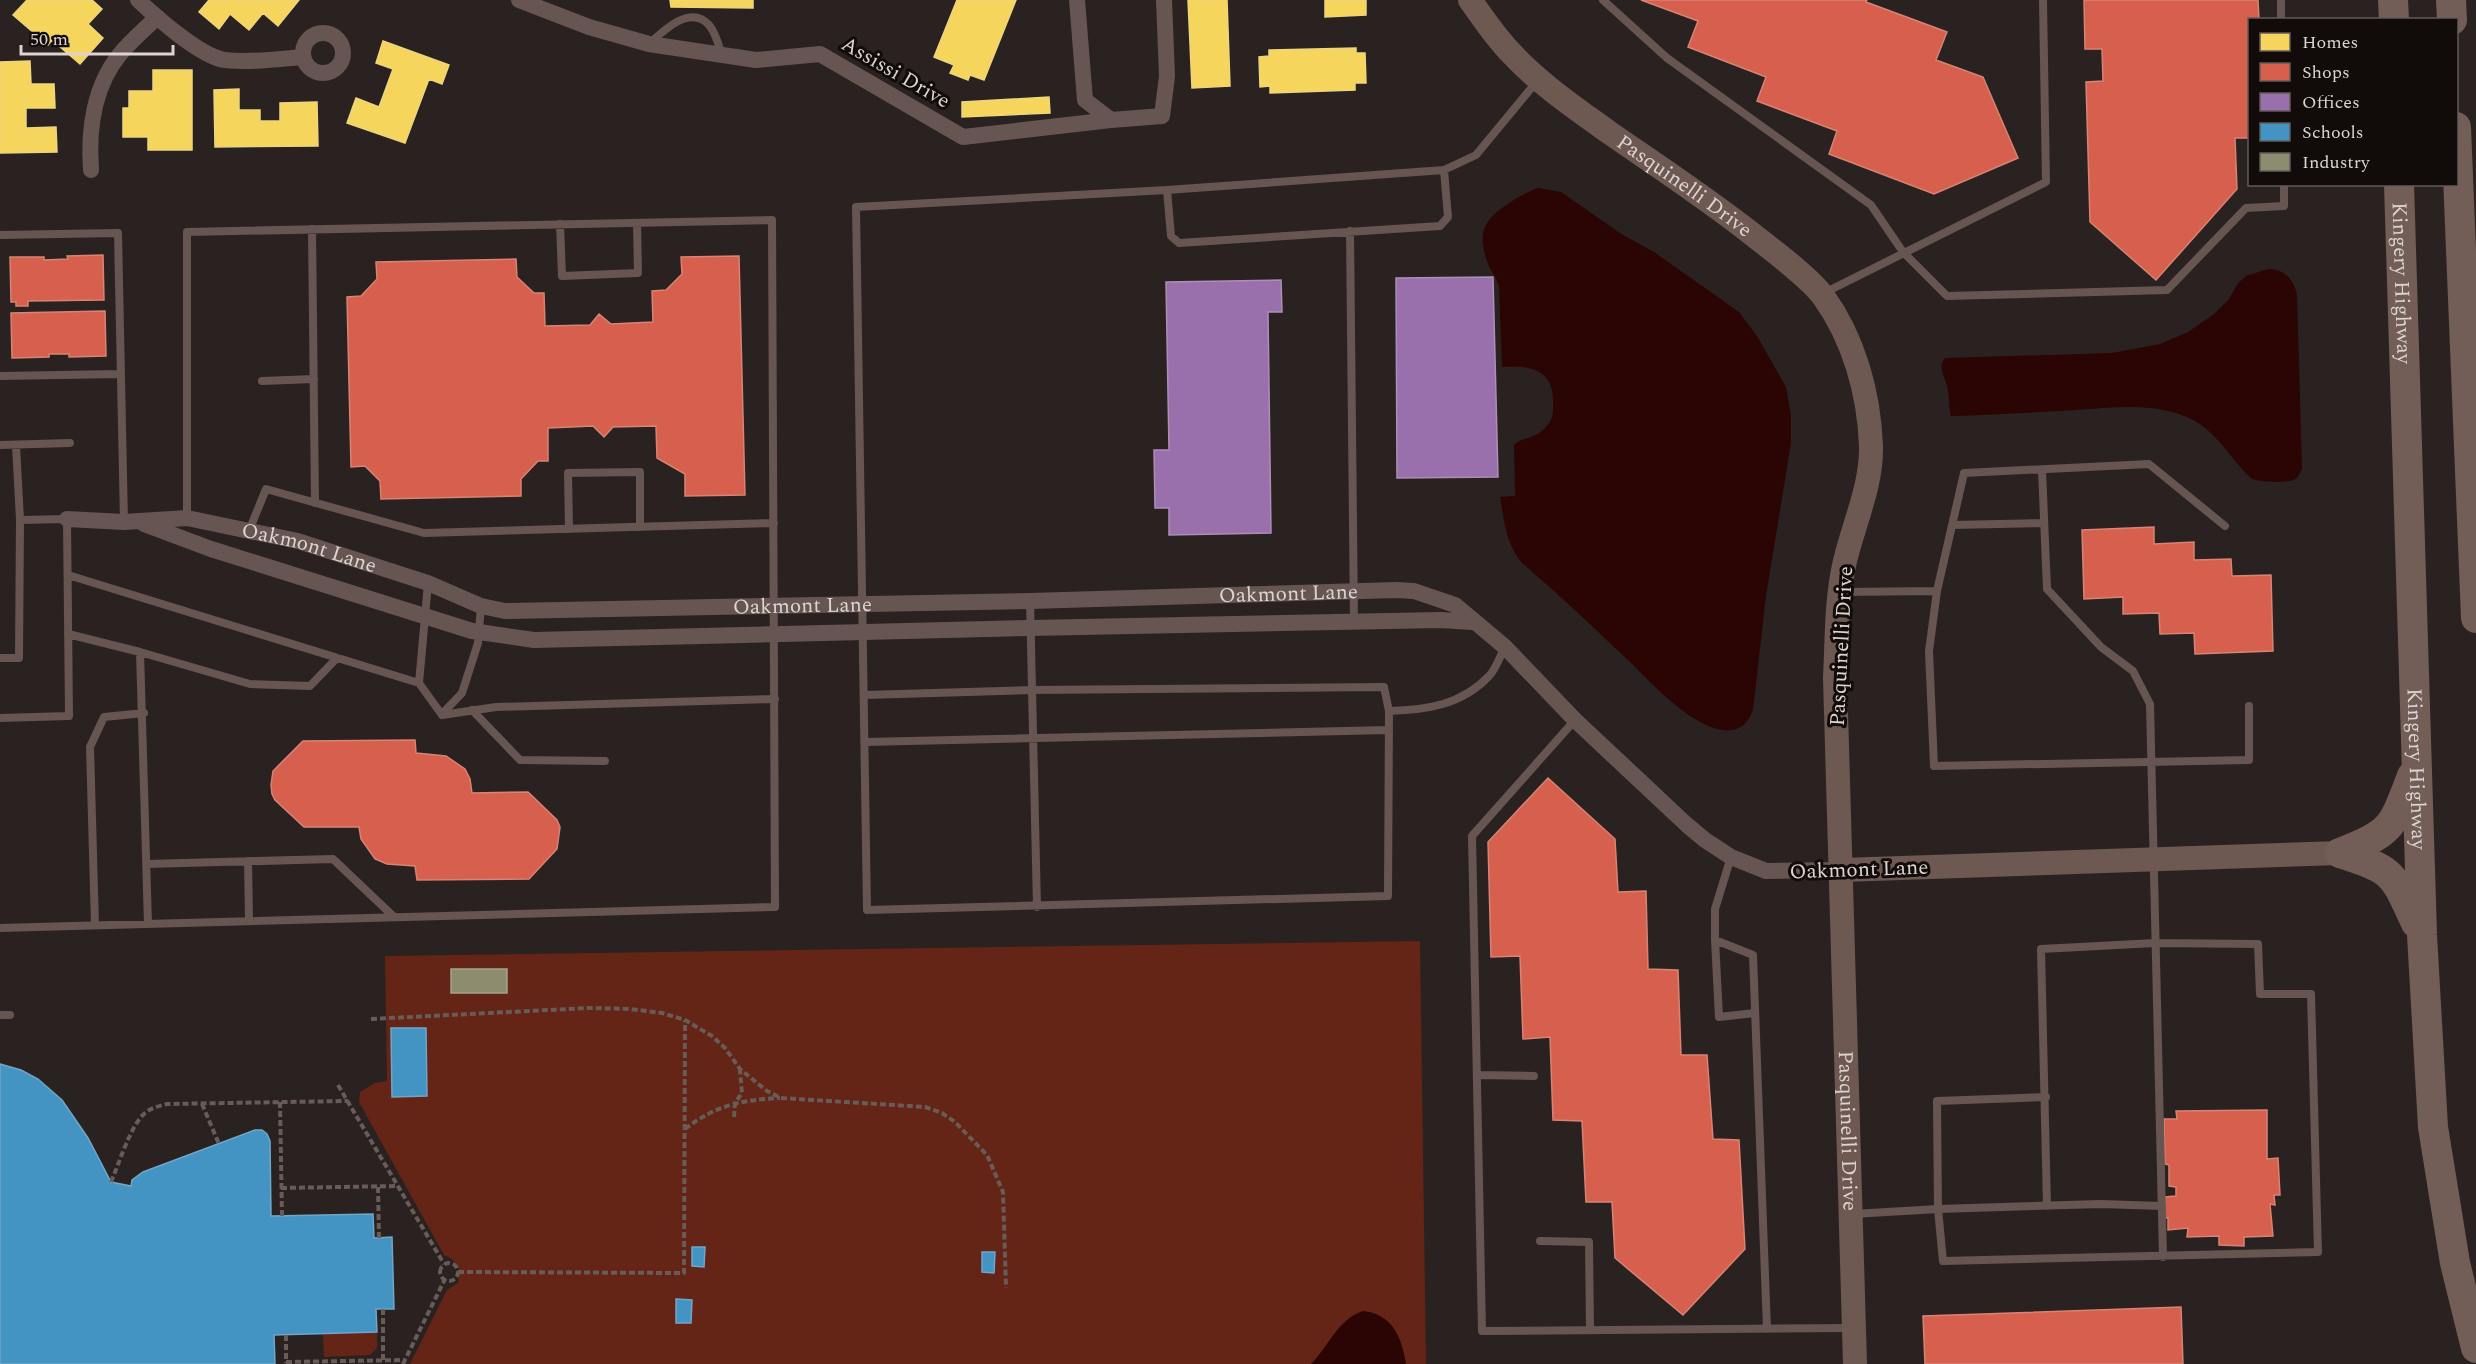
<svg xmlns="http://www.w3.org/2000/svg" width="2476" height="1364" viewBox="0 0 2476 1364" font-family="Spectral,serif">
	<style>
		.green { fill: #642416 }
		.water { fill: #2a0503 }
		.homes { fill: #f6d55c; stroke: #eed57f; stroke-width: 1.5 }
		.shops { fill: #d6604d; stroke: #d88375; stroke-width: 1.5 }
		.offices { fill: #9970ab; stroke: #ad8eb7; stroke-width: 1.5 }
		.schools { fill: #4393c3; stroke: #71a6c8; stroke-width: 1.5 }
		.industry { fill: #8c8c6e; stroke: #a4a28c; stroke-width: 1.5 }
		.lines { fill: none; stroke-linecap: round; stroke-linejoin: round }
		.path { stroke: #685b58; stroke-width: 4; stroke-dasharray: 6 3; stroke-linecap: butt }
		.lane { stroke: #665551; stroke-width: 8 }
		.street { stroke: #665551; stroke-width: 16 }
		.secondary { stroke: #6d5852; stroke-width: 24 }
		.highway { stroke: #725d57; stroke-width: 30 }
		.labels { text-anchor: middle; stroke-width: 6; stroke-linejoin: round; paint-order: stroke }
		.street-label { font-size: 21px; fill: #ddd4d2; stroke: #110b0a }
	</style>
	<rect width="100%" height="100%" fill="#2a2220"/>
	<path class="green" d="M1420,941L1426,1364H410L447,1290L458,1283C462,1269 458,1261 444,1255L359,1102L360,1092L375,1083L387,1081L385,956Z
		M377,1332V1348L370,1355L324,1357L323,1334Z"/>
	<path class="water" d="M1538,188L1561,192L1623,235L1654,252L1739,312L1757,336L1786,387L1791,416V443L1766,596L1753,710C1746,729 1733,734 1714,728C1685,719 1652,684 1631,663C1595,629 1560,595 1522,563C1506,544 1504,521 1500,497L1515,496L1514,445C1525,435 1536,441 1549,423C1554,417 1553,407 1553,400C1553,368 1526,365 1502,367L1499,286C1496,276 1490,271 1487,261C1477,231 1484,220 1509,203C1519,197 1527,192 1538,188Z
		M2268,269C2284,269 2293,278 2297,294L2302,469C2300,472 2299,476 2297,478C2290,484 2260,482 2252,479C2232,461 2219,435 2195,421C2156,399 2103,409 2060,411C2023,413 1987,415 1951,416C1948,406 1950,396 1947,386C1945,376 1937,367 1945,358L2112,353L2160,344L2188,332L2214,314L2229,299L2238,283L2246,276Z
		M1363,1311C1392,1314 1402,1337 1406,1364H1311C1329,1346 1338,1319 1363,1311Z"/>
	<path class="homes" d="M27,0H92L102,9L88,24L103,38L80,64L52,40L48,45L13,15Z
		M209,0H299L278,26L263,13L249,30L230,14L219,29L199,12Z
		M670,0H753V8L671,7Z
		M957,0H1016L984,80L970,75L968,80L950,73L954,65L934,57Z
		M1188,0H1227L1230,86L1192,88Z
		M1325,0H1366V15L1325,17Z
		M383,41L449,65L442,84L429,79L405,143L347,123L356,98L379,107L393,69L376,63Z
		M1356,48V53H1365L1366,83H1355V90L1270,93V86L1260,87L1259,57L1269,56V50Z
		M30,61L31,84H54L55,108H26V128L56,127L57,152L0,153V62Z
		M153,70H192V150H148V137H123V108H129V91H153Z
		M239,89V110H260V121H280V103L317,102L318,146L215,147L214,90Z
		M1049,97L1050,113L962,117V102Z"/>
	<path class="shops" d="M1641,0H1867L1866,2L1947,32L1936,60L1983,77L2018,158L1934,194L1829,154L1837,131L1757,101L1766,77L1688,47L1698,21Z
		M2084,0H2258L2259,20H2250V138H2235L2237,189L2156,280L2090,222L2086,82L2103,81L2102,49H2085Z
		M103,255L104,300L28,301V306H16V302H11L10,257H44V260L68,259L67,256Z
		M739,256L745,495L685,496V474L657,458L656,426L613,427L604,437L593,426L548,428V461H538L521,479V496L381,499L380,481L365,466L351,467L347,297L361,296L377,279L376,262L516,259L517,277L534,293H544L545,326L590,325L599,314L611,324L653,322L652,291L666,290L682,274L681,257Z
		M105,311L106,356L69,357V354H49V357L12,358L11,313Z
		M2154,527V544L2194,542V560L2231,559L2232,576L2271,575L2273,651L2195,654L2194,633L2160,634L2159,613L2123,614V597L2084,599L2082,530Z
		M415,740L416,753L446,756L465,769L470,779L472,793L528,792L557,820L560,827L557,849L529,879L417,880L415,866L387,864L375,859L361,839L359,827H304L275,800L272,794L271,785L273,771L303,741Z
		M1548,778L1615,839L1618,892L1646,891L1648,969L1678,970L1681,1055H1707L1713,1139L1739,1140L1745,1249L1683,1315L1615,1258L1612,1202H1586L1582,1121L1553,1120L1550,1037L1523,1039L1520,956L1491,957L1488,842Z
		M2267,1110V1159L2278,1158L2280,1195H2274L2275,1205L2270,1204L2273,1236L2244,1237V1246L2219,1245V1236L2187,1237L2188,1228L2168,1230V1218H2165V1197L2176,1196V1187L2169,1186V1165L2165,1164L2164,1119H2177L2176,1111Z
		M2181,1307L2183,1364H1925L1923,1316Z"/>
	<path class="offices" d="M1493,277L1498,477L1397,478L1396,278Z
		M1281,280L1282,312H1268L1271,533L1169,535V508H1155L1154,450H1169L1166,282Z"/>
	<path class="schools" d="M391,1028H426L427,1096L392,1097Z
		M0,1064L21,1070L38,1079L62,1100L88,1138L111,1182L131,1186L132,1180L143,1172L255,1130H262L267,1134L270,1141L271,1216L373,1214L374,1238L392,1237L394,1309H376L377,1332L274,1335L275,1364H0Z
		M692,1247H705L704,1267L692,1266Z
		M982,1252H995L994,1273L982,1272Z
		M676,1299L692,1300L691,1323H676Z"/>
	<path class="industry" d="M451,969H507V993H451Z"/>
	<g class="lines">
		<path class="path" d="M371,1019L588,1008L630,1009L662,1013L685,1020L712,1036L725,1048L740,1069L767,1091L781,1098L925,1107L942,1113L955,1122L987,1155L1003,1192L1006,1288
			M338,1085L444,1264
			M280,1102L282,1216
			M202,1104L219,1144
			M734,1117L735,1103L742,1093L740,1070
			M685,1129C716,1105 741,1100 780,1098
			M111,1182C119,1164 130,1126 145,1113C151,1108 159,1106 167,1104L348,1101
			M378,1187L379,1238
			M281,1188L398,1186
			M440 1272a9 9 0 1 1 18 0a9 9 0 1 1-18 0Z
			M458,1272L684,1273L685,1020
			M383,1309V1360
			M286,1335V1363
			M286,1362L405,1360
			M403,1364L445,1279"/>
		<path class="lane" d="M1603,0L1667,58L1871,205L1903,252L1947,296L2167,290L2246,208L2284,206V184
			M2281,0V20
			M649,44C663,31 690,4 709,25C716,33 719,46 722,56
			M1167,190L1444,170
			M560,224L562,276L638,273L637,223
			M312,229L315,503
			M1350,231L1354,622
			M0,235L118,233L124,522
			M1822,294L2046,182L2043,0
			M0,376L120,374
			M262,381L314,379
			M0,445L70,443
			M2042,470L2047,589L2101,647L2133,671L2150,704L2163,1257
			M1952,525L2044,523
			M2225,526L2149,464L1964,473L1937,591L1929,651L1934,766L2249,760V706
			M569,529L568,473L640,472V527
			M249,531L266,489L424,533L774,523
			M68,575L419,683
			M428,583L419,683L442,715
			M1841,592L1937,591
			M1030,601L1037,907
			M68,634L140,652L250,684L310,686L337,658
			M140,652L148,924
			M0,658H19L20,520L16,445
			M865,695L1031,690L1384,687L1389,711L1388,896L867,910L856,207L1167,190L1171,236L1179,243L1440,226L1448,217L1444,170L1476,155L1538,80
			M472,710L520,760L605,761
			M1389,711C1426,710 1462,705 1489,676C1496,669 1500,656 1505,647
			M442,714L462,693L478,643L481,606
			M442,715L496,707L775,699
			M0,718L69,716L67,519L20,520
			M1575,720L1472,836L1482,1331L1851,1328
			M865,742L1387,730
			M1731,857L1715,909V940L1753,955L1767,1329
			M248,861L249,921
			M147,864L333,859L394,917
			M95,925L90,747L104,717L144,713
			M0,928L775,907L772,220L187,232V518
			M1715,940L1719,1017L1755,1013
			M0,1015H10
			M1477,1075L1534,1076
			M2046,1097L1937,1101L1938,1209L2101,1204L2162,1206
			M1853,1214L1938,1209L1943,1261L2318,1252L2311,994H2260L2258,944L2155,943L2041,949L2047,1206
			M1540,1241L1589,1242L1590,1330"/>
		<g class="street">
			<path d="M138,0C156,17 201,57 225,60C250,63 278,59 303,57"/>
			<path d="M519,0L589,27L649,44L756,60L820,54L963,137L1111,120"/>
			<path d="M1077,0L1085,100L1111,120L1162,116L1167,76L1164,0"/>
			<circle cx="323" cy="53" r="20"/>
			<path d="M91,170C88,130 94,86 120,54C131,41 145,29 157,17"/>
			<path id="s1" d="M67,519L124,522L187,518L298,541L428,583L481,606L505,611L1030,601L1396,590L1414,591L1455,605L1505,647L1575,720L1687,825L1705,840L1731,857L1766,871L1842,870"/>
			<path d="M144,524L211,549L472,631L534,640L1030,628L1441,620L1472,622"/>
		</g>
		<g class="secondary">
			<path id="s2" d="M1470,0C1483,18 1496,38 1512,54C1540,84 1574,107 1607,131C1656,165 1705,197 1752,234C1771,249 1810,278 1823,296C1854,339 1869,393 1871,446C1872,485 1854,523 1845,561C1836,599 1837,639 1835,678L1855,1364"/>
			<path d="M1842,870L2340,853"/>
		</g>
		<g class="highway">
			<path d="M2393,0L2394,20"/>
			<path d="M2451,0L2452,20"/>
			<path d="M2456,127L2476,618"/>
			<path id="s3" d="M2399,184L2422,935L2433,1127L2455,1263L2476,1348"/>
			<path d="M2340,853C2393,832 2392,828 2412,776"/>
			<path d="M2340,853C2395,871 2392,872 2416,923"/>
		</g>
	</g>
	<g class="labels">
		<g class="street-label">
			<text transform="translate(896 72) rotate(30)" y="7">Assissi Drive</text>
			<text dy="7" stroke="none"><textPath href="#s2" startOffset="286">Pasquinelli Drive</textPath></text>
			<text dy="7" stroke="none"><textPath href="#s3" startOffset="99">Kingery Highway</textPath></text>
			<text dy="7" stroke="none"><textPath href="#s1" startOffset="246">Oakmont Lane</textPath></text>
			<text dy="7" stroke="none"><textPath href="#s1" startOffset="1236">Oakmont Lane</textPath></text>
			<text dy="7" stroke="none"><textPath href="#s1" startOffset="750">Oakmont Lane</textPath></text>
			<text transform="translate(1841 646) rotate(-87)" y="7">Pasquinelli Drive</text>
			<text dy="7" stroke="none"><textPath href="#s3" startOffset="585">Kingery Highway</textPath></text>
			<text transform="translate(1859 869) rotate(-2)" y="7">Oakmont Lane</text>
			<text dy="7" stroke="none"><textPath href="#s2" startOffset="1312">Pasquinelli Drive</textPath></text>
		</g>
	</g>
	<rect x="2248" y="18" width="210" height="168" fill="#110b0a" stroke="#635b5a" stroke-width="1.5"/>
	<rect x="2260" y="33" width="30" height="18" fill="#f6d55c" stroke="#635b5a" stroke-width="1.5"/>
	<text x="2302" y="48" font-size="18" fill="#ddd4d2">Homes</text>
	<rect x="2260" y="63" width="30" height="18" fill="#d6604d" stroke="#635b5a" stroke-width="1.5"/>
	<text x="2302" y="78" font-size="18" fill="#ddd4d2">Shops</text>
	<rect x="2260" y="93" width="30" height="18" fill="#9970ab" stroke="#635b5a" stroke-width="1.5"/>
	<text x="2302" y="108" font-size="18" fill="#ddd4d2">Offices</text>
	<rect x="2260" y="123" width="30" height="18" fill="#4393c3" stroke="#635b5a" stroke-width="1.5"/>
	<text x="2302" y="138" font-size="18" fill="#ddd4d2">Schools</text>
	<rect x="2260" y="153" width="30" height="18" fill="#8c8c6e" stroke="#635b5a" stroke-width="1.5"/>
	<text x="2302" y="168" font-size="18" fill="#ddd4d2">Industry</text>
	<path d="M21 45v9h152v-9" fill="none" stroke="#ddd4d2" stroke-width="3"/>
	<text x="30" y="45" font-size="18" fill="#ddd4d2" stroke="#110b0a" stroke-width="4.5" paint-order="stroke">50 m</text>
</svg>
